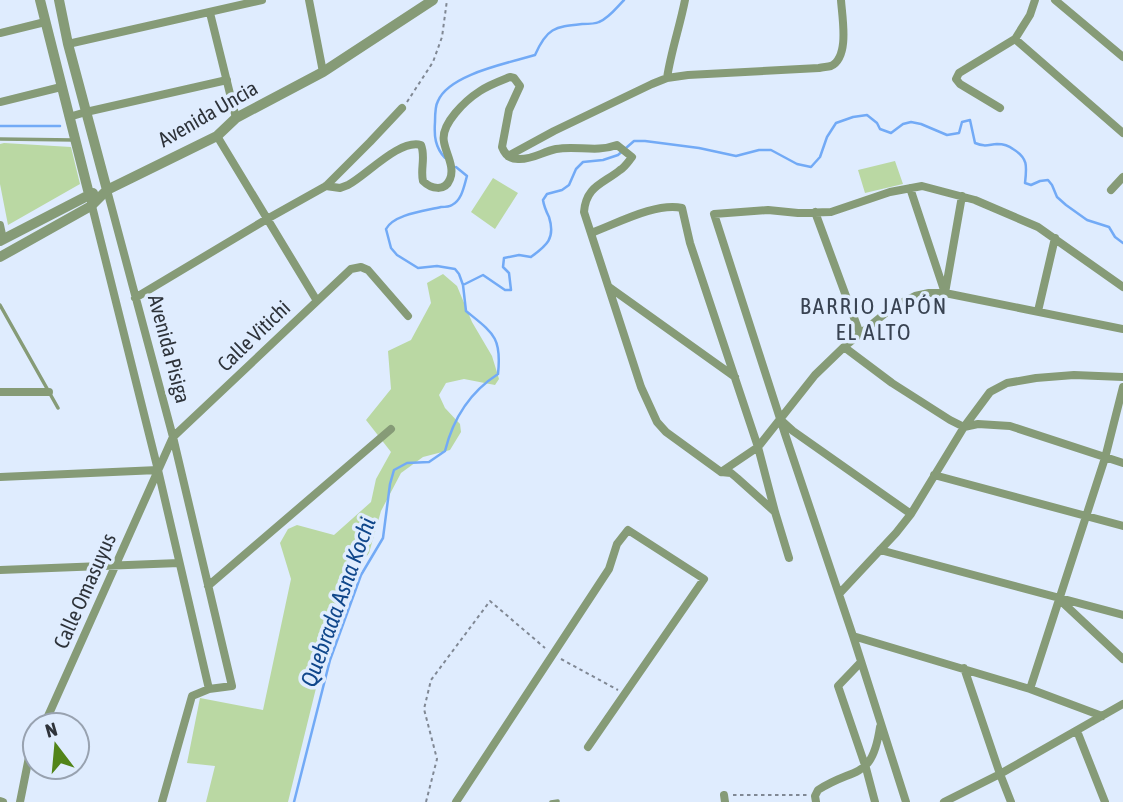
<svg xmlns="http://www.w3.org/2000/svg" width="1123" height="802" viewBox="0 0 1123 802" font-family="'Asap Condensed',sans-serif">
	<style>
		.green { fill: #bad8a3 }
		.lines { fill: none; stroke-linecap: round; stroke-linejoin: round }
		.stream { stroke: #72aaf6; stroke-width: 2.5 }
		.path { stroke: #808894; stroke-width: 2; stroke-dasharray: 3.5 3.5; stroke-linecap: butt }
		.service { stroke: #869b77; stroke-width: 3.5 }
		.minor { stroke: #869b77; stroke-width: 8 }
		.tertiary { stroke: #869b77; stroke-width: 10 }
		.labels { text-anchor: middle; stroke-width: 7; stroke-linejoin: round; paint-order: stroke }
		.street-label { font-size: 21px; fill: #2e333a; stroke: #dfecfe }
		.neighbourhood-label { font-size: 23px; letter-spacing: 2px; fill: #394352; stroke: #dfecfe }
		.water-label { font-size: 23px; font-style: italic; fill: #10478b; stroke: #dfecfe }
	</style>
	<rect width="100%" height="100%" fill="#dfecfe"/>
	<path class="green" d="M4,143L71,147L80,184L8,225L0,184V144Z
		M895,161L903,184L865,193L858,170Z
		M493,178L518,193L495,229L471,212Z
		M443,274L457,286L472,322L492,356L499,379L495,385L464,379L446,383L439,395L445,408L460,424L461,432L450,450L423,457L401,473L381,511L369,553L354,574L334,615L288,802H206L215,766L187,763L200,698L263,710L291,579L280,543L288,529L297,525L334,535L371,502L376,479L391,452L366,420L391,389L388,351L411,340L431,303L427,283Z"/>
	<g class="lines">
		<path class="stream" d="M0,126H60
			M445,158C435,147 434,136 435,122C435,116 435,106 438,101C449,74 509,63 535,55C547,28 554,27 582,24C587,24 595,24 599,22C609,18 617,7 624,0
			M463,285L483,275L505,290H511L509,273L503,267L504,258L519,255L531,257C546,246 556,239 549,217C546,211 544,207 543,200L547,194L562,190L569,185L576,169L583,162L603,160L618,155L634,141H645L699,148L736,156L759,150H771L797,164L811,167L820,157L827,137L836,123L853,117L867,115L877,123L880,129L891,133L903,124L911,122L921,124L947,135L959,133L962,122L970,120L975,143C985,147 987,145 997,144C1003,144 1008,145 1013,149C1028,158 1027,166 1025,183L1031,185L1040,181L1048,180L1052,185L1057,197L1066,205L1087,220L1109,227L1115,237L1123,243
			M294,802L330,660L361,575L383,538L390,484L394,470L407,463L429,462L445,451C453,419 470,392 498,374C502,337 493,333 466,311L463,285L459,274L455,269L437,266L418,268L397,255L391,248L386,229C394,214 425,211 441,207C445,207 449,207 452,205C462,200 464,186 467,176L456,167"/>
		<path class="path" d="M407,102L433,62L442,37L447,0
			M561,659L618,690
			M733,795H807
			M426,802L437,759L424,709L431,680L490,601L545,648"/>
		<path class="service" d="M0,139L74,140
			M0,305L58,408
			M551,802L558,801"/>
		<path class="minor" d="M309,0L323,72
			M1055,0L1123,57
			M210,13L236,118
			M0,33L45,22
			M1015,39L1123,133
			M68,44L262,0
			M667,78C671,51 680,26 685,0
			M0,102L61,87
			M1000,108L960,84L956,79L959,73L1015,39L1030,15L1035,0
			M69,117L86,112L227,80
			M217,136L317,301
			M508,156L554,131L652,84L667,78L688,75L819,68C823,67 827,67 831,66C850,57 842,17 841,0
			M326,186L340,188L348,185C367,175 399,139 421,145C426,157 420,169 423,181C431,189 445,192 450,179C455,167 446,154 444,142C440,124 466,100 480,91C489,85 500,81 510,77L514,78L520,86L509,110L502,147C505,155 510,159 518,159C532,160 542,152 556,149C577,145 595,153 617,145L632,157C628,162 625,167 620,170C603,184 586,186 584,212L641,387L657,422L666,432L721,472L731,473L737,478L775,512
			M910,188L945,293L962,196
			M107,190L173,437L232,686L209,689L192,696L162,802
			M1111,190L1123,177
			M91,202L158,470L209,689
			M815,212L860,334
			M0,225L3,239
			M591,233C616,224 656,202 682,208L690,243L758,447L775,512L789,558
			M609,287L735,377
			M135,298L267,219L326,186L370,142L402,108
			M1038,311L1055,238
			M844,347L892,383L950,420L964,427L978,424L1010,426L1123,463
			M0,392H49
			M783,422L793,431L911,514
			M721,472L758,447L815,375L844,347L893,307L915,296L929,293H945L1123,329
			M934,475L1123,526
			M0,477L158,470
			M880,550L1123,615
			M0,570L179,563
			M208,586L391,429
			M839,594L896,533L911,514L964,427L990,392L1007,383L1036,378L1074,375L1123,377
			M1061,601L1123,659
			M853,636L1030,689L1102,716
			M861,662L838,686L866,768L875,802
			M964,668L1000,774L1011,802
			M1030,689L1105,458L1123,387
			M44,725L173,437L351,269L361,267L368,270L408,316
			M1077,731L1105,802
			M724,795L725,802
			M0,801L3,802
			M20,802L29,757L35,745
			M456,802L609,569L617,544L628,530L704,579L588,747
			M816,802L815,796L818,790C855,766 872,781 880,727
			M906,802L853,636L785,434L714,214L768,210L798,213L831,212L890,192L922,186L975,200L1038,227L1123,287
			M944,802L1000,774L1123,704"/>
		<path class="tertiary" d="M40,0L89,194
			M59,0L68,44L107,190
			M0,241L93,193
			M0,257L91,206L107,190L217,136L236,118L323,72L433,0"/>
	</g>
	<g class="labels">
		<g class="street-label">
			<text transform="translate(208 114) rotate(-30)" y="7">Avenida Uncia</text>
			<text transform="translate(254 336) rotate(-44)" y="7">Calle Vitichi</text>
			<text transform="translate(169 349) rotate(75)" y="7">Avenida Pisiga</text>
			<text transform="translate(85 591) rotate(-66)" y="7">Calle Omasuyus</text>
		</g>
		<g class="neighbourhood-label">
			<text x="874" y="314">BARRIO JAPÓN<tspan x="874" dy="26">EL ALTO</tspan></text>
		</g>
		<g class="water-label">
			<text transform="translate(338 602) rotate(-70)" y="8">Quebrada Asna Kochi</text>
		</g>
	</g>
	<g transform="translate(56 746) rotate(344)"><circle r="33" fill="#dfecfe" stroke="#98a2b0" stroke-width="2"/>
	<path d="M0-5L12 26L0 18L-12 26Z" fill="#528419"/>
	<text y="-10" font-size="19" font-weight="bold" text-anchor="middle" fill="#2e333a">N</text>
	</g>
</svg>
